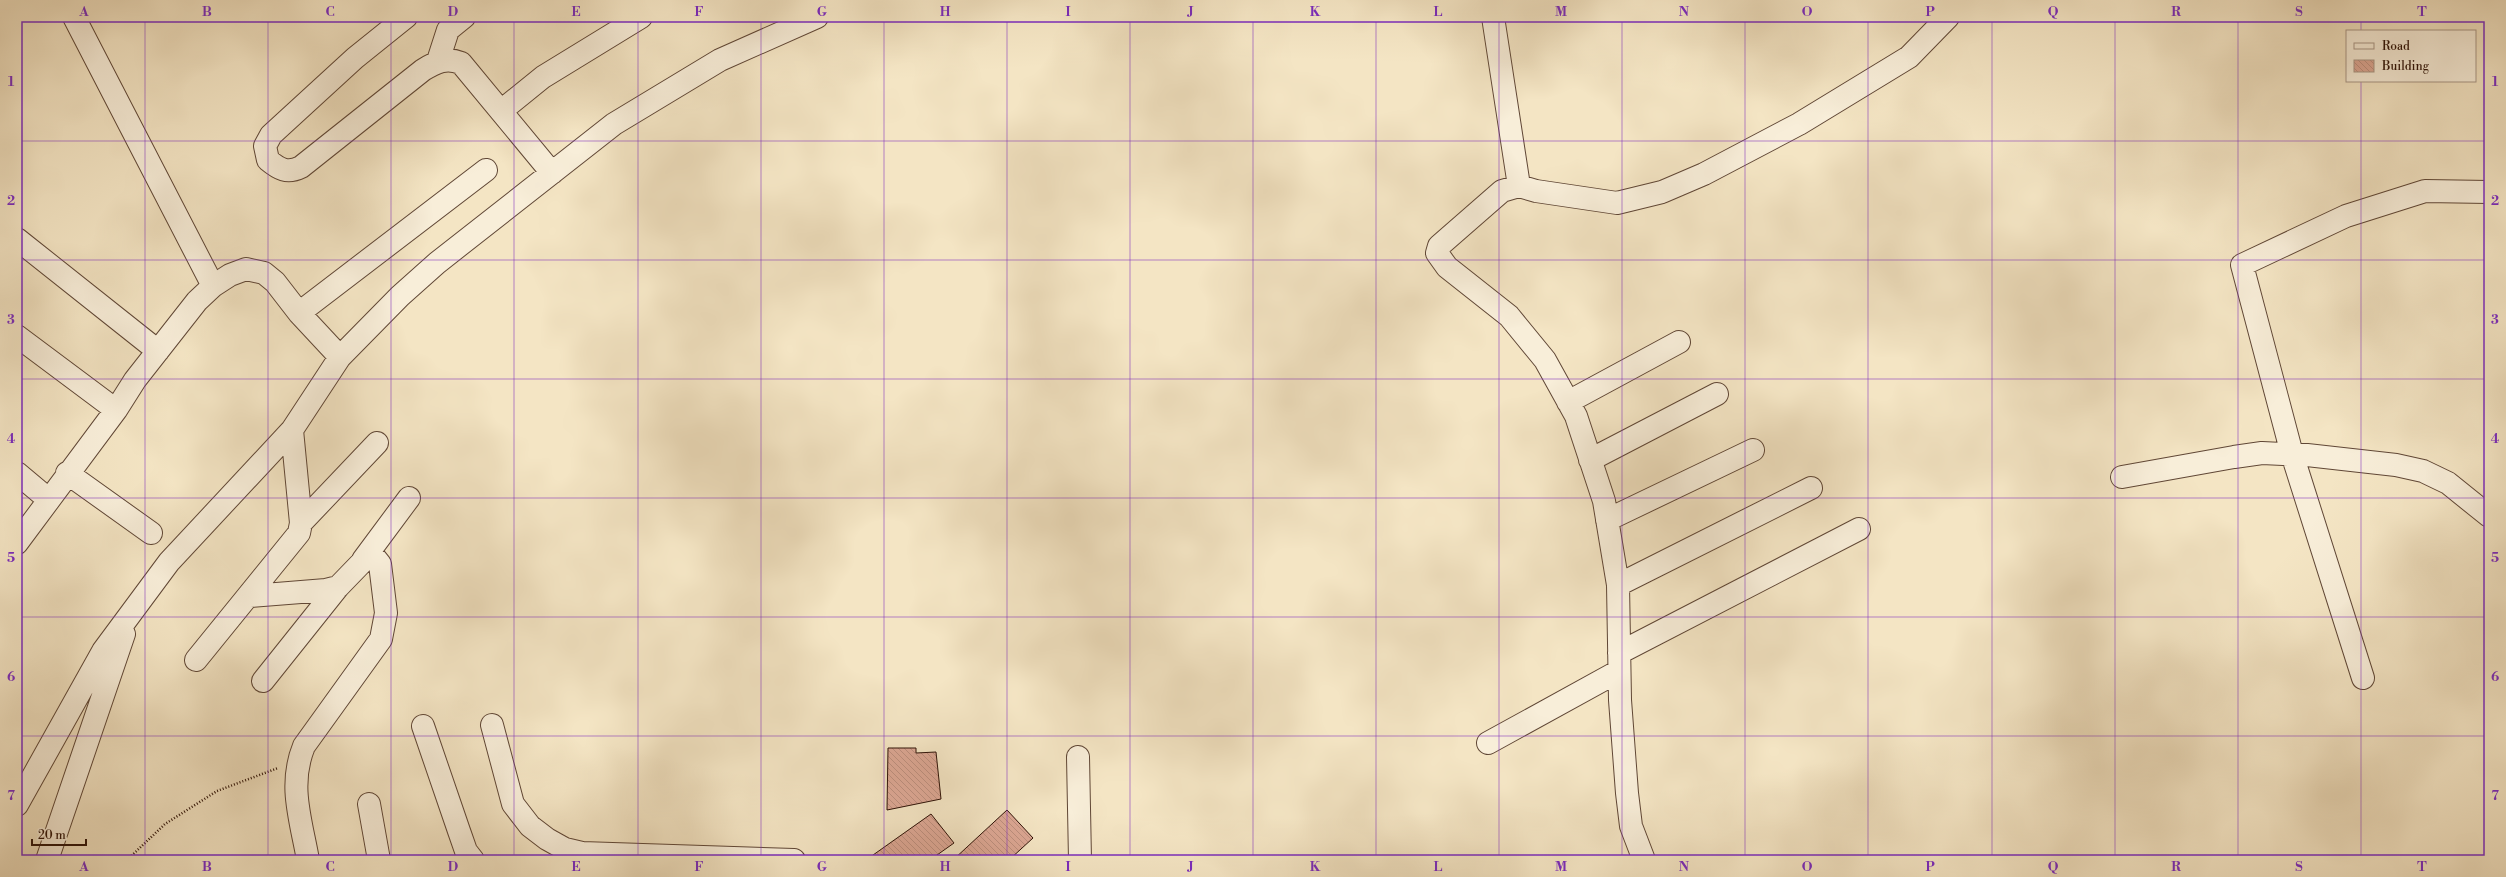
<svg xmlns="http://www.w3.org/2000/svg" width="2506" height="877" viewBox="0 0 2506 877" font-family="'Libre Bodoni',serif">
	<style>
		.building { fill: url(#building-back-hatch); stroke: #2e1207 }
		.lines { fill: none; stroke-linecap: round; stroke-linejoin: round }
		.minor-casing { stroke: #604736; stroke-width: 24 }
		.path { stroke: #2e1207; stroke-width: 2.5; stroke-dasharray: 1 2; stroke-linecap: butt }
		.minor { stroke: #f8eed9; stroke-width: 22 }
		.grid { fill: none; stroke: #7b2cbf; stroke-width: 1; stroke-opacity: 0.55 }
		.neatline { fill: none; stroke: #7b2cbf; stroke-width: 1.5 }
		.grid-label { font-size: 13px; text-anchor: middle; font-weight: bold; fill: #7b2cbf }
	</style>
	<defs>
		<pattern id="building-back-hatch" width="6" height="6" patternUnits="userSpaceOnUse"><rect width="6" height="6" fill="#dca794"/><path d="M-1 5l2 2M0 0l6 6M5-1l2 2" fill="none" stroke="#bd8f7e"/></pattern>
	</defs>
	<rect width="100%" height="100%" fill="#f4e5c4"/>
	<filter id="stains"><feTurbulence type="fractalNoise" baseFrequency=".005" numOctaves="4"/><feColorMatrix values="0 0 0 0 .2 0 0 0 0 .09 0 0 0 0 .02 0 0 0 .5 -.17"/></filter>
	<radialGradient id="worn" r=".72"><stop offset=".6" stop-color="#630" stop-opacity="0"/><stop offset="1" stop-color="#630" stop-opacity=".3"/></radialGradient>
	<path class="building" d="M888,748H916V753L936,752L941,799L887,810Z
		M1007,810L1033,838L1009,860H953Z
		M931,814L954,843L930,860H866Z"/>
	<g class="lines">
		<g class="minor-casing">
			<path id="minor" d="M74,17L213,286
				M406,17L355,58L271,135L265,146L268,160C279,169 287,174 301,167L423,70C436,62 446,57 461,63L552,173
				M1493,17L1519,186
				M438,61L448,30L464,17
				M501,111L543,77L641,17
				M17,239L158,351
				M299,313L486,170
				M17,336L116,410
				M340,357L400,296L437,263L614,124L720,60L817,17
				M1568,402L1679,342
				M1590,460L1717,394
				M17,473L48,499
				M67,473L151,533
				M2122,477L2234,457L2262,453L2307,455L2396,465L2423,471L2448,483L2489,516
				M1607,520L1753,450
				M301,523L377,443
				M17,543L116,410L135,380L197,301L213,286L230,275L246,269L264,273L275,282L299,313L340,357L292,430L169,562L103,651L17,805
				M363,560L409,498
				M1618,585L1811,488
				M250,596L326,590L338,587L368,556L376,559L380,564L386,613L381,639L304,746C288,785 301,820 308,860
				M1619,653L1859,529
				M196,660L299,533L301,523L292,430
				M2363,678L2292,454L2242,265L2346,216L2425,191L2489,192
				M263,681L338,587
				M492,725L513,804L530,826L547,839L565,849L582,853L794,860
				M423,726L459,831L466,851L473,860
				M1488,743L1619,671
				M1078,757L1080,860
				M369,804L379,860
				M47,860L124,634
				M1644,860L1631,826L1627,793L1620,700L1618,585L1604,501L1576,416L1545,360L1509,316L1447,267L1437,253L1439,246L1502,191L1519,186L1536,191L1617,203L1662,192L1704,174L1799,124L1909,57L1948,17"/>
		</g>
		<path class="path" d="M127,860L165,824L217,791L278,768"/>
		<use href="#minor" class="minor"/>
	</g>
	<path class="grid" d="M145,17V860M268,17V860M391,17V860M514,17V860M638,17V860M761,17V860M884,17V860M1007,17V860M1130,17V860M1253,17V860M1376,17V860M1499,17V860M1622,17V860M1745,17V860M1868,17V860M1992,17V860M2115,17V860M2238,17V860M2361,17V31M2361,81V860M17,141H2489M17,260H2489M17,379H2489M17,498H2489M17,617H2489M17,736H2489"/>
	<rect width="2506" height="877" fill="none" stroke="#f4e5c4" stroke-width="44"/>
	<rect x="2346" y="30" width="130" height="52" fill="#f8eed9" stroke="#a79685"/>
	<rect x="2354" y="43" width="20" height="6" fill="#f8eed9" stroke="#a79685"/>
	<text x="2382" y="50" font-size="12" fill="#2e1207">Road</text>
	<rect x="2354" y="60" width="20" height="12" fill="url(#building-back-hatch)" stroke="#a79685"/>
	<text x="2382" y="70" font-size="12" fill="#2e1207">Building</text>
	<path d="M32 839v6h54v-6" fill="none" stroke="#2e1207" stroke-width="2"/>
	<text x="38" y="839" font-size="12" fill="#2e1207" stroke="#f8eed9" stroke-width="3" paint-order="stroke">20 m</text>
	<rect x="22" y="22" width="2462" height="833" class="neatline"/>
	<g class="grid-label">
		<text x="84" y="16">A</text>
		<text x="207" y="16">B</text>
		<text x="330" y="16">C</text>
		<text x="453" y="16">D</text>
		<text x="576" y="16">E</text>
		<text x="699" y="16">F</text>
		<text x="822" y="16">G</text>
		<text x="945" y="16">H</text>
		<text x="1068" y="16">I</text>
		<text x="1191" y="16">J</text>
		<text x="1315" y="16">K</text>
		<text x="1438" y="16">L</text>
		<text x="1561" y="16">M</text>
		<text x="1684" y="16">N</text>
		<text x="1807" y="16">O</text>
		<text x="1930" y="16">P</text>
		<text x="2053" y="16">Q</text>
		<text x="2176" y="16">R</text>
		<text x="2299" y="16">S</text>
		<text x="2422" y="16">T</text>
		<text x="11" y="86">1</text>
		<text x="2495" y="86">1</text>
		<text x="11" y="205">2</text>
		<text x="2495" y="205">2</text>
		<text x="11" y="324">3</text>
		<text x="2495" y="324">3</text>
		<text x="11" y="443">4</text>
		<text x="2495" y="443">4</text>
		<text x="11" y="562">5</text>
		<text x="2495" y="562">5</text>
		<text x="11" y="681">6</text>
		<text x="2495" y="681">6</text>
		<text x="11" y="800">7</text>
		<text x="2495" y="800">7</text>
		<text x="84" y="871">A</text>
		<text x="207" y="871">B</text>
		<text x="330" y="871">C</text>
		<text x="453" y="871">D</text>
		<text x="576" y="871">E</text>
		<text x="699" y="871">F</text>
		<text x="822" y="871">G</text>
		<text x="945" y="871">H</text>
		<text x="1068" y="871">I</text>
		<text x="1191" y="871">J</text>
		<text x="1315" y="871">K</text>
		<text x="1438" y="871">L</text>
		<text x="1561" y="871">M</text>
		<text x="1684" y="871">N</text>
		<text x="1807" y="871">O</text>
		<text x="1930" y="871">P</text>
		<text x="2053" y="871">Q</text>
		<text x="2176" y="871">R</text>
		<text x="2299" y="871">S</text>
		<text x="2422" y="871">T</text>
	</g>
	<rect width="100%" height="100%" filter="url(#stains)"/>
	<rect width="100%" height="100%" fill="url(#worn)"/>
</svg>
